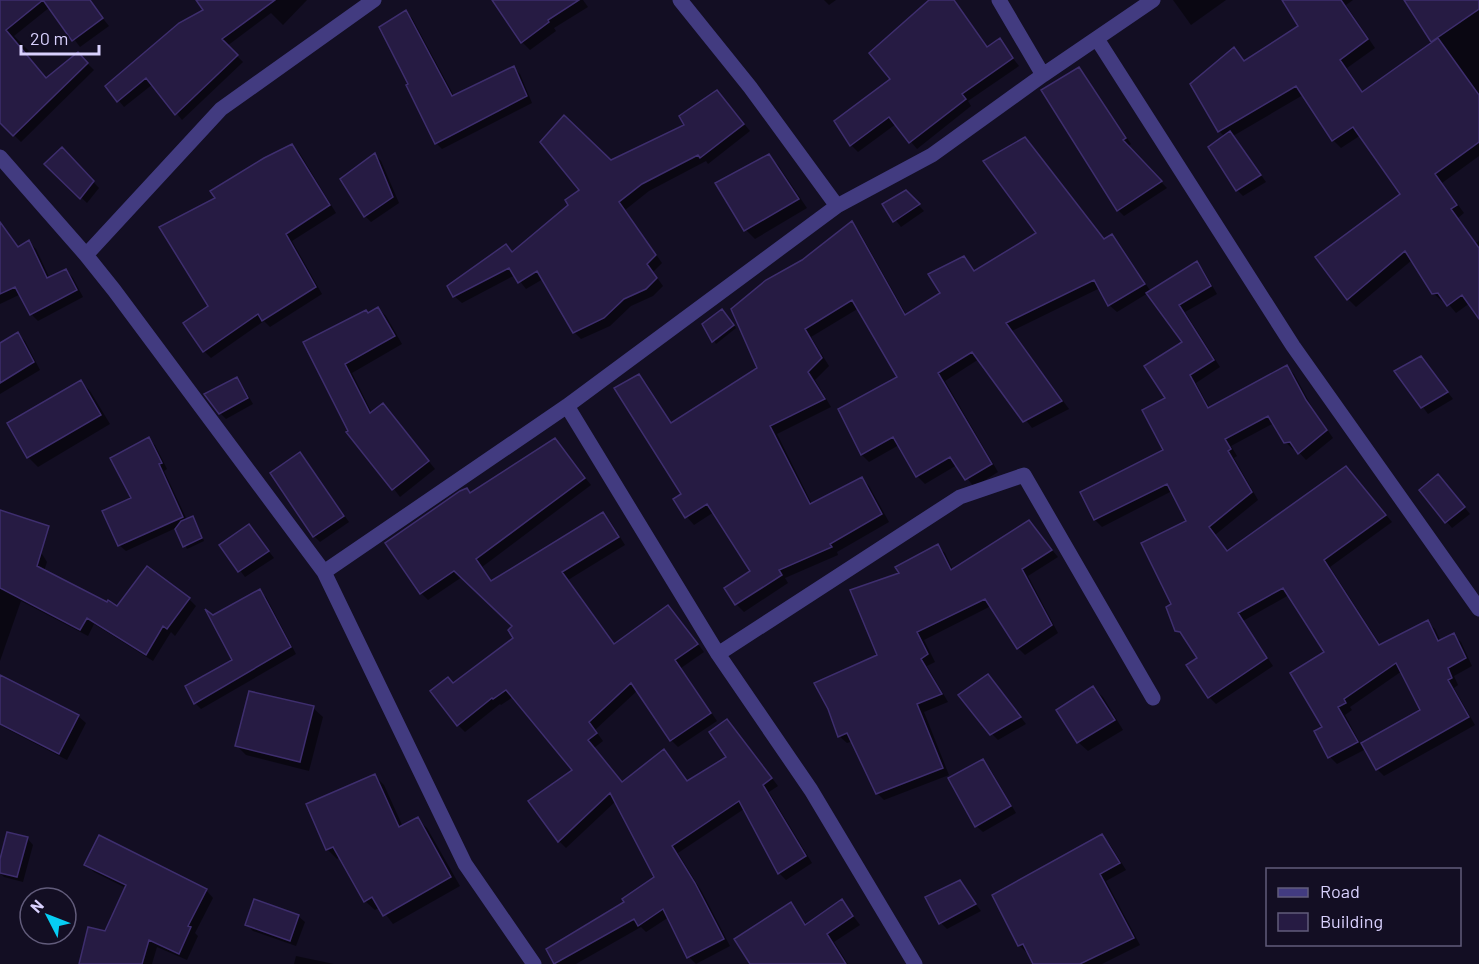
<svg xmlns="http://www.w3.org/2000/svg" width="1479" height="964" viewBox="0 0 1479 964" font-family="Barlow,sans-serif">
	<style>
		.shadow { fill: #0007; fill-rule: evenodd }
		.building { fill: #261b43; stroke: #3e2e6e; stroke-width: 1.5 }
		.lines { fill: none; stroke-linecap: round; stroke-linejoin: round }
		.minor { stroke: #423b80; stroke-width: 15 }
	</style>
	<rect width="100%" height="100%" fill="#130e23"/>
	<path class="shadow" d="M0,0H88L109,26L80,47L50,7L14,36L29,51L26,54L46,79L85,61L94,70L21,142L0,121Z
		M198,0H307L283,25L271,13L227,46L243,62L182,120L153,84L124,107L107,86L205,10Z
		M494,0H583L588,7L554,28L556,31L530,50L522,42Z
		M824,0H836L829,5Z
		M931,0H954L988,48L999,40L1019,66L968,101L971,106L917,149L896,124L858,152L851,145L892,80Z
		M1173,0H1226L1191,25Z
		M1283,0H1353L1346,5L1375,48L1347,68L1363,93L1433,43L1405,0H1473L1479,7V156L1442,183L1464,213L1458,218L1476,243L1479,241V316L1470,303L1456,313L1446,301H1442L1433,293L1412,260L1356,307L1348,299L1317,258L1402,194L1361,135L1341,148L1333,140L1303,95L1233,136L1266,182L1243,196L1237,190L1225,137L1219,131L1192,84L1234,49L1245,62L1301,26Z
		M406,12L412,18L454,96L514,68L520,74L532,103L442,149L436,143L411,84Z
		M1079,69L1085,75L1131,144L1127,147L1167,188L1124,216L1118,210Z
		M724,99L750,131L708,164L706,161L649,191L625,210L662,263L653,272L663,286L653,296L631,306L610,326L581,339L574,332L543,279L526,289L515,275L462,303L454,296L506,246L513,253L570,205L581,191L611,162L686,126Z
		M1025,139L1105,240L1112,236L1119,243L1151,292L1196,263L1203,270L1217,294L1185,312L1220,367L1196,383L1210,409L1287,367L1294,374L1313,409L1333,438L1306,460L1296,449H1293L1285,442L1274,423L1231,446L1237,456L1234,458L1258,500L1215,535L1228,552L1353,475L1392,522L1330,567L1381,646L1427,622L1435,629L1441,642L1453,635L1461,642L1472,666L1454,676L1458,685L1454,688L1475,725L1384,776L1377,769L1366,749L1337,764L1330,757L1316,731L1324,727L1327,653L1289,595L1243,621L1273,666L1216,704L1209,697L1199,658L1177,630L1173,605L1188,522L1172,491L1102,527L1095,520L1082,493L1165,451L1167,399L1185,342L1148,293L1117,312L1109,305L1100,288L1012,331L1069,409L1032,428L979,359L945,381L998,472L974,487L957,465L925,484L917,476L899,445L869,462L862,455L840,409L899,378L859,308L811,337L829,366L815,380L831,407L777,434L812,504L862,479L869,486L889,522L837,552L838,555L785,578L788,583L744,612L736,604L752,572L714,512L694,525L687,517L675,499L683,494L639,376L646,383L672,424L759,368L802,261L852,223L859,231L907,316L942,293L964,258L976,272L1038,233ZM1402,671L1422,710L1361,745L1345,715L1352,710L1350,707Z
		M292,145L299,152L336,213L292,241L322,294L270,327L264,321L211,358L204,351L210,307Z
		M62,149L99,188L87,203L46,164Z
		M375,155L381,161L399,203L371,222L365,216Z
		M769,156L778,165L807,208L755,239L746,230Z
		M906,192L924,211L901,227L884,205Z
		M0,221L19,248L29,242L36,249L50,279L66,270L73,278L83,297L38,321L31,314L21,294L0,304Z
		M378,308L386,316L402,344L352,373L372,413L383,405L435,469L400,497L350,431L305,343Z
		M724,314L736,328L716,344L704,324Z
		M18,334L25,341L40,370L0,394V345Z
		M1426,364L1453,399L1428,414L1396,371Z
		M236,379L242,385L253,404L226,419L220,413Z
		M81,382L90,391L110,424L38,467L28,457L9,424Z
		M148,439L155,445L167,469L164,471L187,520L192,518L195,521L204,541L187,549L176,528L126,551L119,545Z
		M555,440L591,485L482,567L492,582L603,514L610,521L625,545L568,580L615,645L675,614L704,652L681,668L717,721L678,747L671,740L638,690L595,730L603,741L594,748L622,783L663,751L688,782L728,757L734,728L778,786L769,792L812,863L786,880L779,873L744,809L678,853L702,892L730,946L696,964L689,957L669,917L646,932L641,927L576,964H556L548,950L626,903L656,877L616,801L566,848L559,841L574,770L513,697L501,705L500,704L465,732L458,725L453,684L515,638V627L462,577L428,600L421,593L467,489L471,494Z
		M300,454L349,522L320,542L314,536Z
		M1444,482L1470,514L1452,528L1421,491Z
		M0,516L24,525L47,562L44,571L118,608L189,599L196,606L175,636L171,632L153,661L94,624L88,636L21,601L0,661Z
		M1029,522L1058,557L1028,576L1058,633L1025,655L1018,648L991,606L924,640L935,662L927,666L948,702L924,712L949,775L884,800L877,793L853,741L847,743L839,736L879,656L901,574L937,546L945,553L953,570Z
		M249,526L274,558L245,577L221,545Z
		M260,591L266,597L296,654L201,709L195,703L234,660L213,617Z
		M0,677L78,716L86,723L67,760L5,728L0,724Z
		M994,682L1026,724L998,740L992,734Z
		M1093,688L1103,697L1123,730L1088,751L1078,742Z
		M313,708L323,717L309,771L246,755L237,746Z
		M983,761L989,767L1016,813L983,832L976,826L950,779Z
		M375,776L384,785L403,827L417,819L427,828L460,886L393,924L380,907L375,910L365,901L340,857L337,859L327,849Z
		M1102,836L1109,843L1126,870L1106,881L1140,945L1102,964H1035L1029,952L1027,953L1019,945Z
		M27,838L33,845L23,882L4,877L0,873V864Z
		M86,865L206,890L213,898L195,933L198,936L187,960L157,947L152,964H80L106,933L126,888L94,872Z
		M959,882L981,911L947,929L941,923Z
		M842,901L860,925L834,942L848,964H751L790,904L807,925Z
		M298,916L305,922L296,946L253,931L247,925Z
		M296,956L334,964H294Z"/>
	<path class="building" d="M0,0H90L103,18L72,41L43,0L6,30L46,78L78,52L88,63L13,136L0,123Z
		M196,0H275L222,39L238,55L175,115L146,78L117,102L105,86L179,23L203,10Z
		M492,0H579L548,20L549,22L521,43Z
		M929,0H954L987,47L1000,38L1013,58L962,94L966,99L909,143L889,117L850,146L834,121L890,79L869,53Z
		M1282,0H1341L1368,39L1340,60L1362,92L1438,38L1479,95V142L1435,174L1457,205L1451,209L1479,248V319L1462,295L1447,306L1438,293L1432,294L1405,251L1347,300L1315,257L1400,194L1353,127L1332,141L1296,86L1218,132L1190,84L1234,47L1244,61L1298,26Z
		M1404,0H1479V9L1431,42Z
		M406,10L452,96L514,66L527,96L435,144L406,85L408,84L379,27Z
		M1079,67L1126,138L1123,140L1162,181L1117,211L1041,90Z
		M717,90L744,124L700,158L698,155L642,184L619,202L656,255L647,264L657,278L646,289L624,299L604,318L573,333L537,271L518,283L509,268L453,297L447,286L506,244L512,252L568,205L565,200L579,190L540,142L564,115L611,160L684,125L679,116Z
		M1230,131L1261,175L1236,191L1208,147Z
		M1025,137L1104,239L1112,234L1145,284L1108,306L1094,280L1006,323L1062,401L1023,422L972,352L938,373L992,464L965,480L950,457L916,477L893,437L861,455L838,409L897,377L852,300L805,329L822,358L808,372L825,399L770,426L810,504L862,477L882,514L830,544L832,547L779,570L782,575L735,605L724,588L750,571L707,504L685,518L673,499L681,494L614,388L639,374L671,423L757,368L731,309L766,280L802,260L852,221L905,315L940,293L928,274L964,256L974,271L1036,233L983,161Z
		M292,144L330,205L286,234L316,287L262,321L258,314L203,352L183,323L208,306L159,227L215,198L210,191L264,158Z
		M62,147L94,181L80,199L44,164Z
		M375,153L393,197L364,217L340,179Z
		M769,154L799,199L744,231L715,183Z
		M906,190L920,204L893,222L882,204Z
		M0,222L18,247L29,240L47,278L66,269L77,290L30,315L15,287L0,294Z
		M1197,261L1211,286L1179,305L1214,360L1190,375L1208,408L1287,365L1306,400L1327,430L1298,454L1290,442L1284,443L1268,416L1225,439L1231,449L1228,451L1252,492L1209,527L1227,551L1346,466L1386,515L1324,560L1379,645L1428,620L1438,641L1454,633L1466,658L1448,668L1452,678L1448,680L1469,717L1376,770L1361,743L1420,710L1396,663L1344,699L1346,703L1338,707L1358,742L1328,758L1314,731L1322,727L1290,673L1324,652L1283,588L1238,613L1267,658L1208,698L1186,665L1197,658L1180,632L1175,631L1166,607L1171,604L1141,543L1186,521L1167,484L1094,520L1080,492L1163,450L1142,410L1165,398L1144,366L1182,342L1146,293Z
		M378,307L395,336L345,364L370,413L383,403L429,461L392,490L346,432L348,431L303,342L366,310L368,313Z
		M722,309L734,325L712,342L702,324Z
		M18,332L34,362L0,383V343Z
		M1421,356L1448,392L1421,408L1394,371Z
		M237,377L248,398L219,414L204,394Z
		M81,380L101,415L27,458L7,423Z
		M149,437L162,463L159,464L183,517L118,546L102,511L131,498L110,458Z
		M555,438L585,478L476,559L491,581L603,512L619,537L562,572L614,644L668,605L698,644L675,660L711,713L670,741L631,683L589,722L597,733L588,740L622,782L664,749L687,781L726,757L709,732L727,719L772,778L763,785L806,856L778,874L739,801L672,846L695,883L724,939L687,958L663,909L638,926L634,919L554,964L546,949L624,902L622,899L654,877L610,793L558,842L528,801L572,770L506,690L493,699L492,698L457,726L430,691L448,677L453,683L513,638L508,630L512,626L454,571L420,594L385,543L460,491L467,488L470,493Z
		M300,452L344,516L313,537L270,473Z
		M1438,474L1465,507L1445,523L1419,490Z
		M0,510L49,526L37,566L107,602L108,600L117,606L147,566L190,598L167,629L163,626L146,655L87,618L80,630L0,588Z
		M193,516L202,538L183,547L175,529L181,521Z
		M1029,520L1052,550L1022,569L1052,625L1017,649L985,599L917,632L928,654L921,659L942,694L917,704L943,768L876,794L847,733L838,737L828,709L814,683L877,655L850,590L899,573L895,567L938,544L951,570Z
		M249,524L269,551L238,572L219,545Z
		M260,589L291,647L194,704L185,686L232,660L205,609L213,615Z
		M988,674L1021,717L990,735L958,695Z
		M0,675L79,715L59,754L0,724Z
		M1093,686L1115,720L1077,743L1056,710Z
		M249,691L314,706L300,762L235,746Z
		M983,759L1011,806L975,827L948,778Z
		M375,774L399,827L418,817L451,877L383,916L372,897L364,902L333,847L326,850L306,804Z
		M7,832L28,837L17,877L0,873V859Z
		M1102,834L1120,863L1100,874L1134,938L1080,964H1033L1023,944L1018,946L992,895Z
		M99,835L207,889L188,926L191,927L179,954L149,940L142,964H79L88,927L105,931L126,885L84,865Z
		M960,880L976,904L939,924L925,897Z
		M254,899L299,915L290,941L245,925Z
		M842,899L853,916L827,934L846,964H750L734,939L791,902L805,925Z"/>
	<g class="lines">
		<path class="minor" d="M680,0L750,87L837,206
			M999,0L1043,75
			M1097,39L1293,346L1479,609
			M0,157L86,255L114,290L324,572L465,864L534,964
			M86,255L221,109L374,0
			M567,406L718,654L811,790L915,964
			M324,572L567,406L837,206L932,155L1043,75L1153,0
			M718,654L960,497L1024,475L1153,698"/>
	</g>
	<rect x="1266" y="868" width="195" height="78" fill="#130e23" stroke="#625c7b" stroke-width="1.5"/>
	<rect x="1278" y="888" width="30" height="9" fill="#423b80" stroke="#625c7b" stroke-width="1.5"/>
	<text x="1320" y="898" font-size="18" fill="#d9d1fe">Road</text>
	<rect x="1278" y="913" width="30" height="18" fill="#261b43" stroke="#625c7b" stroke-width="1.5"/>
	<text x="1320" y="928" font-size="18" fill="#d9d1fe">Building</text>
	<g transform="translate(48 916) rotate(312)"><circle r="28" fill="#130e23" stroke="#625c7b" stroke-width="1.5"/>
	<path d="M0-4.5L10 22L0 15L-10 22Z" fill="#07cef4"/>
	<text y="-9" font-size="16" font-weight="bold" text-anchor="middle" fill="#d9d1fe">N</text>
	</g>
	<path d="M21 45v9h78v-9" fill="none" stroke="#d9d1fe" stroke-width="3"/>
	<text x="30" y="45" font-size="18" fill="#d9d1fe" stroke="#130e23" stroke-width="4.5" paint-order="stroke">20 m</text>
</svg>
